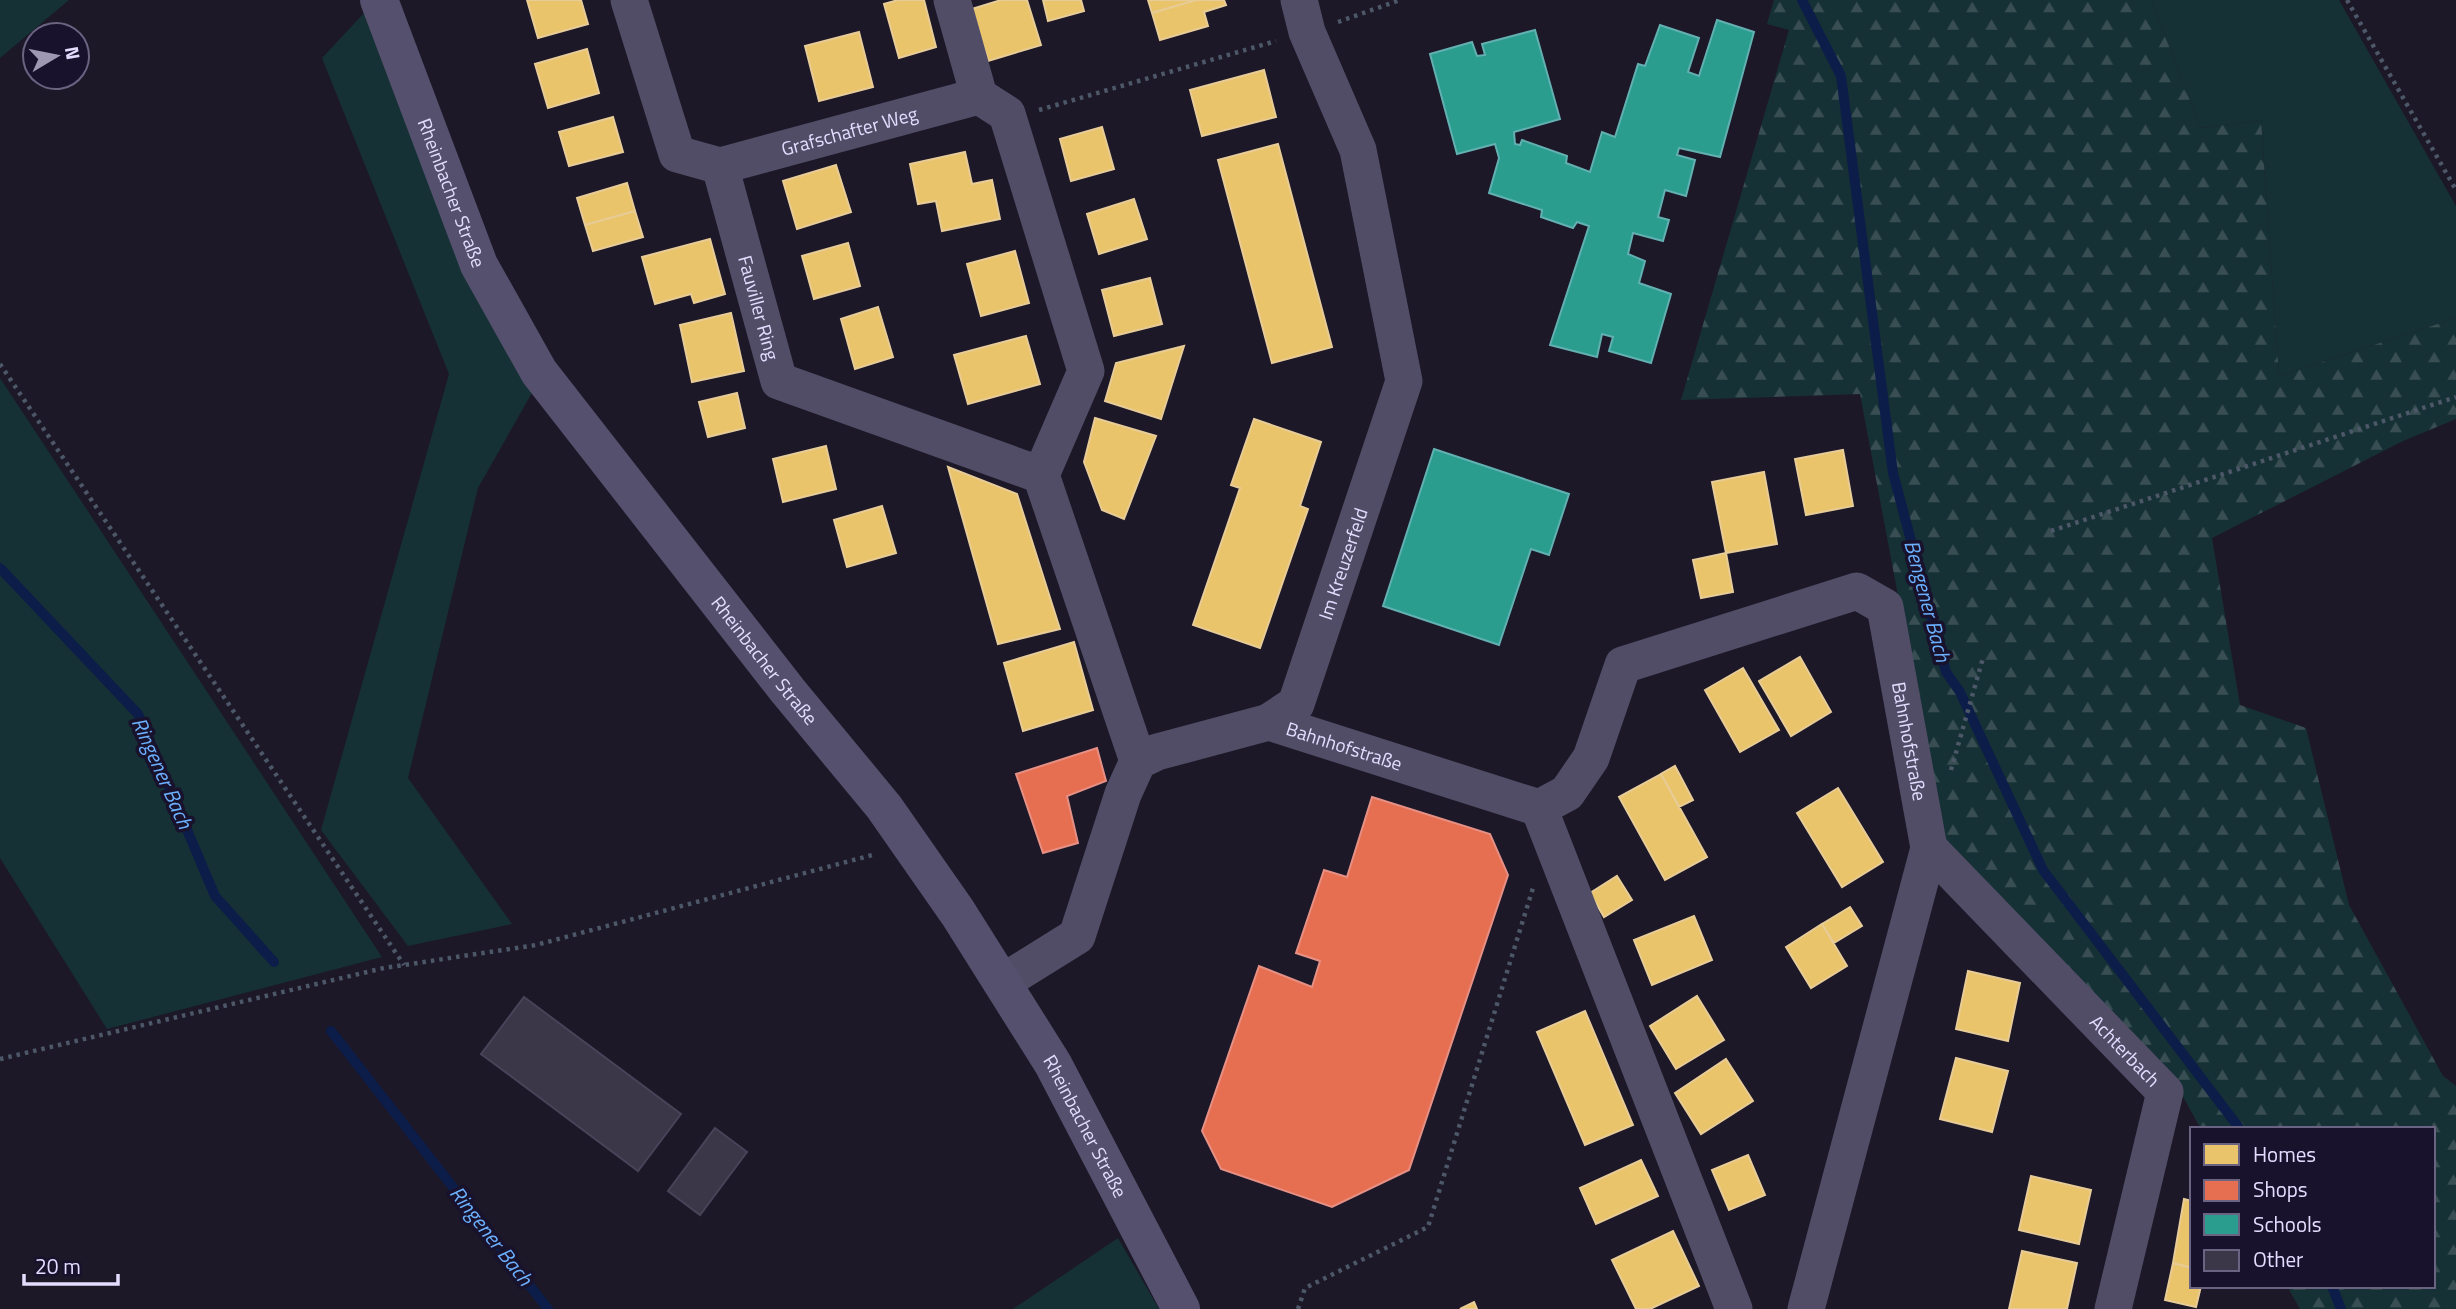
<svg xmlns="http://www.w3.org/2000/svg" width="2456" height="1309" viewBox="0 0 2456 1309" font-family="'Titillium Web',sans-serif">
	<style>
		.grass { fill: #163135 }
		.forest { fill: url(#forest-firs) }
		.homes { fill: #e9c46a; stroke: #e8cc97; stroke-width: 2 }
		.shops { fill: #e76f51; stroke: #e69085; stroke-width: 2 }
		.schools { fill: #2a9d8f; stroke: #62b0b1; stroke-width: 2 }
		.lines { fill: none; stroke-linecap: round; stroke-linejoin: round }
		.stream { stroke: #0d1d49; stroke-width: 10 }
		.building { fill: #3b3648; stroke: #494359; stroke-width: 2 }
		.path { stroke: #4c5768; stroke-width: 4.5; stroke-dasharray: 3.5 5; stroke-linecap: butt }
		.minor { stroke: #514d67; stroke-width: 37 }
		.secondary { stroke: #54506d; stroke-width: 38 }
		.labels { text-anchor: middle; stroke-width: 7; stroke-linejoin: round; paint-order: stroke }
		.street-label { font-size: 19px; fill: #e4ddff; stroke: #18122d }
		.water-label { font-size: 21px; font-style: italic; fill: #6cb0fe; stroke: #18122d }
	</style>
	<defs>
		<pattern id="forest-firs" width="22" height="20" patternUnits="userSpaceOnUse" patternTransform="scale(1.75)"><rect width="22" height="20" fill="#163135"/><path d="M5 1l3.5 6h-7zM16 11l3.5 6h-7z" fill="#384e53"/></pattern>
	</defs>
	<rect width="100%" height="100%" fill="#1c1827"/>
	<path class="grass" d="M0,0H69L0,58Z
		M2151,0H2339L2456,206V318L2279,376L2261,120L2201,128Z
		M365,12L533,391L478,488L408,778L512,924L408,946L321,830L449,374L322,58Z
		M0,378L382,957L107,1029L0,858Z
		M1118,1238L1159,1309H1013Z"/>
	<path class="forest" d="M1774,0H2151L2201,128L2261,120L2279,376L2456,318V419L2403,441L2212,538L2240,705L2306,728L2349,905L2443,1076L2456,1086V1309H2300L2287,1286H2433V1129H2201L2181,1093L1946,850L1860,394L1681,400L1789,30L1767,24Z"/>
	<path class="homes" d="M527,0H581L588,24L538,38Z
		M898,0H924L936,47L899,58L884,4Z
		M1001,0H1027L1041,45L988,61L972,9Z
		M1043,0H1081L1084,11L1048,21Z
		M1148,0H1196L1152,13Z
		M1196,0H1224L1226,5L1204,12L1208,26L1160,40L1152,13Z
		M859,32L873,87L819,101L805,46Z
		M587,49L599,93L548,108L535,64Z
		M1264,70L1276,117L1202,136L1190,90Z
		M613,117L623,152L569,166L559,132Z
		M1102,127L1114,169L1071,181L1060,139Z
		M1278,144L1332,347L1272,363L1218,160Z
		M965,152L972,184L992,180L1000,219L942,231L936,201L918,204L910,164Z
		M836,165L851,212L797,229L783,181Z
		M627,183L635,211L585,225L577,198Z
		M1134,199L1147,239L1099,254L1087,214Z
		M635,211L643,237L593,251L585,225Z
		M710,239L725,294L694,303L691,294L655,304L642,257Z
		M848,243L860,286L814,299L802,256Z
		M1015,251L1029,303L981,316L967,264Z
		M1150,278L1162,324L1114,336L1102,290Z
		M878,307L893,357L855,369L841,319Z
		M731,313L744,371L692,382L680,325Z
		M1026,336L1040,384L968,404L954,355Z
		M1184,346L1161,419L1105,401L1116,363Z
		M737,393L745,428L708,437L699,402Z
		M1095,418L1156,436L1124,519L1102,510L1084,462Z
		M1254,419L1321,442L1300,506L1308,509L1260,648L1193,625L1240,488L1231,485Z
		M826,446L836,489L783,502L773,459Z
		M1843,450L1853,506L1806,515L1795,459Z
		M948,467L1017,494L1060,629L998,644Z
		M1764,472L1777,544L1726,553L1712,482Z
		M882,506L896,553L847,567L834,520Z
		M1726,553L1733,592L1701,598L1693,560Z
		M1074,642L1093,710L1023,731L1004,663Z
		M1800,657L1831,712L1791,736L1759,681Z
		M1743,668L1779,730L1740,752L1705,690Z
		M1675,766L1693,800L1679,807L1661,774Z
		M1661,774L1707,857L1665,880L1619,797Z
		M1838,788L1883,862L1842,887L1797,813Z
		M1617,876L1632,900L1604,917L1590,893Z
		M1850,907L1862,926L1834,943L1822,924Z
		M1694,916L1712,960L1652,985L1634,940Z
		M1822,924L1847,966L1811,988L1786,947Z
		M1968,971L2020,983L2008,1041L1956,1029Z
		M1697,996L1724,1040L1676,1069L1650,1026Z
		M1585,1011L1633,1125L1585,1145L1537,1032Z
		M1956,1058L2008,1071L1992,1132L1940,1119Z
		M1726,1059L1753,1101L1701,1134L1675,1093Z
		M1748,1155L1765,1195L1729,1210L1712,1170Z
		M1641,1160L1658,1196L1596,1224L1580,1188Z
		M2031,1176L2091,1190L2079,1244L2019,1230Z
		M2184,1199L2192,1201V1268L2173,1263Z
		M1673,1231L1699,1286L1650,1309H1636L1612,1260Z
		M2022,1251L2077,1263L2067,1309H2009Z
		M2173,1263L2192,1268V1286H2201L2196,1307L2165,1300Z
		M1474,1302L1477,1309H1460Z"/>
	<path class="shops" d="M1097,748L1106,781L1067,796L1078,843L1043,853L1016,774Z
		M1372,797L1490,834L1508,875L1409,1170L1332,1207L1221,1169L1202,1131L1259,966L1312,987L1320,961L1296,953L1324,870L1347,877Z"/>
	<path class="schools" d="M1717,20L1754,32L1720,157L1679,148L1677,155L1695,160L1686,196L1665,190L1658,217L1669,220L1663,241L1633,233L1628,254L1645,261L1639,283L1671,294L1651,363L1609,351L1613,337L1602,334L1597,357L1550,345L1589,226L1577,222L1573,228L1541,217L1542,210L1489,193L1499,158L1495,144L1457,154L1430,54L1472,42L1477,56L1485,55L1482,44L1535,30L1560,119L1514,132L1515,144L1520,145L1522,140L1567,156L1566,163L1590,172L1602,132L1615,137L1638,64L1645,66L1660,25L1699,38L1688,72L1699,76Z
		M1434,449L1569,494L1549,555L1531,549L1499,645L1383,606Z"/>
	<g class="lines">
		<path class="stream" d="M1802,0L1841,76L1893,473L1946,672L1960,692L2043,870L2240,1129
			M0,568L138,714L215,896L274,962
			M331,1031L548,1309
			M2332,1286L2341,1309"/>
	</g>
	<path class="building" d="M524,997L681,1114L638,1171L481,1054Z
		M715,1128L747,1152L700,1215L668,1191Z"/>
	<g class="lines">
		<path class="path" d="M2347,0L2456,190
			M1338,22L1400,0
			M1039,110L1276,41
			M0,364L404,965
			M2051,531L2456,397
			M1951,770L1983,658
			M0,1059L384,968L536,945L876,854
			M1298,1309L1305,1288L1428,1227L1533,888"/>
		<g class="minor">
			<path id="s1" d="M629,0L677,154L720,166L979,96"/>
			<path d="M952,0L979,96L1007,114L1086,371L1041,475L1138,761"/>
			<path id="s2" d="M720,166L779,381L1041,475"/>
			<path id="s3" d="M1269,722L1539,808L1567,793L1591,758L1623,665L1857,591L1885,607L1929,848L1806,1309"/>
			<path d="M1539,808L1734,1309"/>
			<path id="s4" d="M1929,848L2165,1092L2113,1309"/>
			<path id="s5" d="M1003,982L1077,936L1123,794L1138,761L1157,752L1269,722L1296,704L1404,381L1358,150L1307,32L1299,0"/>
		</g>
		<path class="secondary" id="s6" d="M379,0L479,265L539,372L788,691L884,807L958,913L1053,1064L1181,1309"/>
	</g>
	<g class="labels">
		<g class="street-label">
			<text dy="7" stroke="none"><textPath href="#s1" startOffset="340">Grafschafter Weg</textPath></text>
			<text dy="7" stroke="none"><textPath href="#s6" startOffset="206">Rheinbacher Straße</textPath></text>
			<text dy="7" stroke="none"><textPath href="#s2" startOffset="147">Fauviller Ring</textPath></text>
			<text dy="7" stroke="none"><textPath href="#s5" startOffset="590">Im Kreuzerfeld</textPath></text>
			<text dy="7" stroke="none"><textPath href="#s6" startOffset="772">Rheinbacher Straße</textPath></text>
			<text dy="7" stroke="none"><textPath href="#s3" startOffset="870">Bahnhofstraße</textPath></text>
			<text dy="7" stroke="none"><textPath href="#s3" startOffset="79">Bahnhofstraße</textPath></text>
			<text dy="7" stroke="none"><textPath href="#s4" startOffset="282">Achterbach</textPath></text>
			<text dy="7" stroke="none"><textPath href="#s6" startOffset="1339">Rheinbacher Straße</textPath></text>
		</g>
		<g class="water-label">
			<text transform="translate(1927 601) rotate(75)" y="7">Bengener Bach</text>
			<text transform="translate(162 773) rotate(66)" y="7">Ringener Bach</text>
			<text transform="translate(491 1236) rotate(52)" y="7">Ringener Bach</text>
		</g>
	</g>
	<rect x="2190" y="1127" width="245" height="161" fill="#18122d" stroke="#6a6381" stroke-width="2"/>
	<rect x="2204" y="1144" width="35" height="21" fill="#e9c46a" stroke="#6a6381" stroke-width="2"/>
	<text x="2253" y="1162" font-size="21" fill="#e4ddff">Homes</text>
	<rect x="2204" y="1180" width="35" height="21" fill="#e76f51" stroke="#6a6381" stroke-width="2"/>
	<text x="2253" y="1197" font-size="21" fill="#e4ddff">Shops</text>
	<rect x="2204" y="1214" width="35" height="21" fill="#2a9d8f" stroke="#6a6381" stroke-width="2"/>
	<text x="2253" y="1232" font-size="21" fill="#e4ddff">Schools</text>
	<rect x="2204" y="1250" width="35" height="21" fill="#3b3648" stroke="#6a6381" stroke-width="2"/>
	<text x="2253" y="1267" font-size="21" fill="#e4ddff">Other</text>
	<g transform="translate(56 56) rotate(80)"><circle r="33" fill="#18122d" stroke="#6a6381" stroke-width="2"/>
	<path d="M0-5L12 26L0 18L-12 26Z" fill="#9e98b3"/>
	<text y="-10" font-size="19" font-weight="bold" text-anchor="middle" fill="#e4ddff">N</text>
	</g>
	<path d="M24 1274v10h94v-10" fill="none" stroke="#e4ddff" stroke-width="3.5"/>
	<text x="35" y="1274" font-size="21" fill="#e4ddff" stroke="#18122d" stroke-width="5" paint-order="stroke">20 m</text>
</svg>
